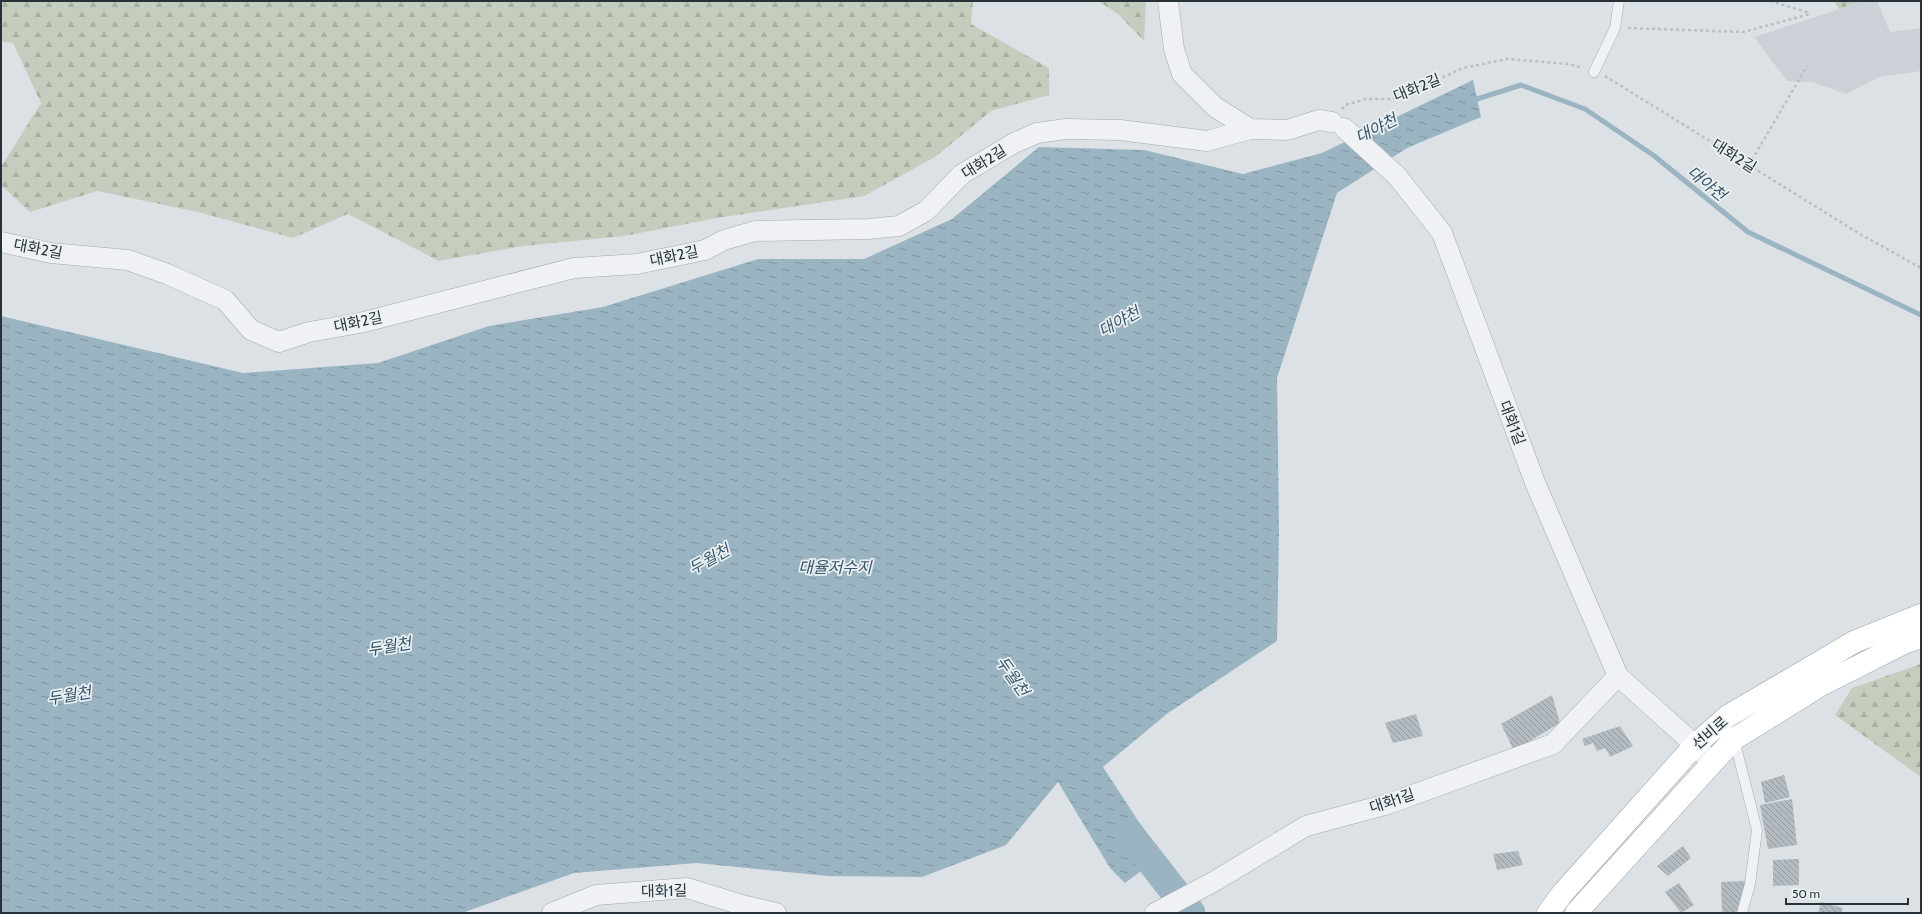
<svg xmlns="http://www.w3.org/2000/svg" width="1922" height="914" viewBox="0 0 1922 914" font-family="Cabin,'Noto Sans KR',sans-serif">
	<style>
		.built { fill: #cbd1d6 }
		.forest { fill: url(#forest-firs) }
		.cemetery { fill: url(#cemetery-stones) }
		.water { fill: url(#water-ripples) }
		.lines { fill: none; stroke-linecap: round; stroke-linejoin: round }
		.stream { stroke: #9ab4c2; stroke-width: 5 }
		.river { stroke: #9ab4c2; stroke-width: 29 }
		.building { fill: url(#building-back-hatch) }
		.lane-casing { stroke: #a2a9ae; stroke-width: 11 }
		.street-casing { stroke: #a2a9ae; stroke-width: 21 }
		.primary-casing { stroke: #9da7b0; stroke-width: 23 }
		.path { stroke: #bbbfc4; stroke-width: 2.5; stroke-dasharray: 3 3; stroke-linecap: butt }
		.lane { stroke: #eff1f4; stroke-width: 10 }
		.street { stroke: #eff1f4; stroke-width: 20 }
		.primary { stroke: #fff; stroke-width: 22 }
		.labels { text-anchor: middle; stroke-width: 3.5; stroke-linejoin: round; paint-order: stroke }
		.street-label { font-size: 15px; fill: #27313a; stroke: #ebf0f3 }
		.water-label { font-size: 16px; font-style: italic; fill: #35556a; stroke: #ebf0f3 }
	</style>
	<defs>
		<pattern id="forest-firs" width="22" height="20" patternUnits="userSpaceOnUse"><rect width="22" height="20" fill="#c5cebe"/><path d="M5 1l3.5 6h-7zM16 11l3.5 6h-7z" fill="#a9b1a4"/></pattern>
		<pattern id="cemetery-stones" width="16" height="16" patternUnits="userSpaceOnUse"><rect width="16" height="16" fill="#c5cebe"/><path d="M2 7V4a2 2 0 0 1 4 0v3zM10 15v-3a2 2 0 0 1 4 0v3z" fill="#a9b1a4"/></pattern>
		<pattern id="water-ripples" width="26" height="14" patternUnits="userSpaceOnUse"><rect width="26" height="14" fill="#9ab4c2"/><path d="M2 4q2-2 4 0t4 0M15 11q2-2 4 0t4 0" fill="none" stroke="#7e939f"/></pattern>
		<pattern id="building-back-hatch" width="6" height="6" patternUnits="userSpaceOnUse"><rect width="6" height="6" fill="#b4bbc1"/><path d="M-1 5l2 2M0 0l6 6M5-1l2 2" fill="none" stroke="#92999e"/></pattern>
	</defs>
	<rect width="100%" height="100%" fill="#dce1e5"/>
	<path class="built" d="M1864,1H1877L1890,32L1921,28V71L1879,77L1846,94L1812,82L1787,81L1754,37Z"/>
	<path class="forest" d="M1,1H973L971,24L1049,68V95L991,111L935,157L864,196L717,218L624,236L523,246L439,261L348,214L293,238L198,212L97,191L30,212L1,185V167L41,103L13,43L1,41Z
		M1098,1H1146L1144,41L1117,13Z
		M1921,664V777L1835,715L1852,688Z"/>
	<path class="cemetery" d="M1834,1H1864L1839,9Z"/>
	<path class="water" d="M1473,80L1481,117L1407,148L1337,193L1277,378L1279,531L1277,641L1168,713L1103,767L1161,856L1125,883L1110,868L1058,782L1006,845L922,877L828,876L697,863L574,873L462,913H1V316L243,373L378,363L489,326L603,307L758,259H864L952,219L1039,147L1144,150L1243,174L1322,153Z"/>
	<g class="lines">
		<path class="stream" d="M1471,101L1521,85L1585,109L1653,155L1748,232L1921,315"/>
		<path class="river" d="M1128,832L1191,913"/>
	</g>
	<path class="building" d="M1552,695L1560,723L1523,745L1515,753L1501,724Z
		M1416,714L1423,736L1393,743L1385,723Z
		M1620,726L1633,746L1610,757L1605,748L1597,751L1593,743L1585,746L1582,739Z
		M1784,775L1790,797L1765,803L1761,782Z
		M1792,799L1797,845L1768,849L1760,805Z
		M1683,846L1691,858L1668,876L1657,866Z
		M1518,851L1523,865L1497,870L1493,854Z
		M1799,859V885L1773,886V860Z
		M1747,881L1739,913H1722L1721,882Z
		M1679,883L1694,905L1681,913L1665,892Z
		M1821,902L1843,908L1841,913H1818Z"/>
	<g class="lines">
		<g class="lane-casing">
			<path id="lane" d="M1594,72L1615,28L1619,1
				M1734,739L1757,830L1750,884L1742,913"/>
		</g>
		<g class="street-casing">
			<path id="street" d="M1168,1L1174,49L1182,74L1215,107L1250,129
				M1344,128L1397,176L1442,233L1536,485L1618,676L1695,745L1712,763
				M1,242L51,253L128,260L167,274L225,300L251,330L279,342L309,332L360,323L574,268L637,264L705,250L724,240L755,231L868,229L899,226L926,211L962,174L1014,143L1037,133L1066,129L1120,130L1207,141L1250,129L1287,130L1319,120L1332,122
				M552,913L596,895L687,888L742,905L776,913
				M1155,913L1215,881L1306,826L1388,804L1553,744L1618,676"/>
		</g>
		<g class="primary-casing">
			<path id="primary" d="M1548,913L1562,894L1695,745L1728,716L1854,642L1921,615
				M1576,913L1734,739L1821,685L1906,642L1921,637"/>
		</g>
		<path class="path" d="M1770,1L1810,13
			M1628,28L1743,32L1810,14
			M1605,76L1860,234L1921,268
			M1342,109L1345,105L1366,99H1396L1463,68L1507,59L1569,64L1582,68
			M1749,165L1807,66"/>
		<use href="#lane" class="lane"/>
		<use href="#street" class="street"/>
		<use href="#primary" class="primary"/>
	</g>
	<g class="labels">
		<g class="street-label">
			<text transform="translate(1417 88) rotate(-22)" y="5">대화2길</text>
			<text transform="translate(1734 156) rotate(32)" y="5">대화2길</text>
			<text transform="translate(984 162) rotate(-32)" y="5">대화2길</text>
			<text transform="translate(38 249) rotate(11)" y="5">대화2길</text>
			<text transform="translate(674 256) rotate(-12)" y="5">대화2길</text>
			<text transform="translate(358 322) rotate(-12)" y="5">대화2길</text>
			<text transform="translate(1512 423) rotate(69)" y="5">대화1길</text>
			<text transform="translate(1710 733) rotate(-41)" y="5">선비로</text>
			<text transform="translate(1392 801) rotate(-18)" y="5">대화1길</text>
			<text transform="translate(664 891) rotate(-1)" y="5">대화1길</text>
		</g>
		<g class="water-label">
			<text transform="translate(1376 128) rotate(-27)" y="6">대야천</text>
			<text transform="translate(1707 183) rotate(39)" y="6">대야천</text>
			<text transform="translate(1119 321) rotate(-29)" y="6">대야천</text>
			<text transform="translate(709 559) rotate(-29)" y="6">두월천</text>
			<text x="835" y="573">대율저수지</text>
			<text transform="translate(389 646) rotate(-9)" y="6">두월천</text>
			<text transform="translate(1013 676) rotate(55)" y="6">두월천</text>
			<text transform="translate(69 695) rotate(-9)" y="6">두월천</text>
		</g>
	</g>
	<rect width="1922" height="914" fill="none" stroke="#27313a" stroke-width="4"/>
	<path d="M1786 898v6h122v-6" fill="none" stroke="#27313a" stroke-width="2"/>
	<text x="1792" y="898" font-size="12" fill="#27313a" stroke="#ebf0f3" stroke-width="3" paint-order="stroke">50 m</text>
</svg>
